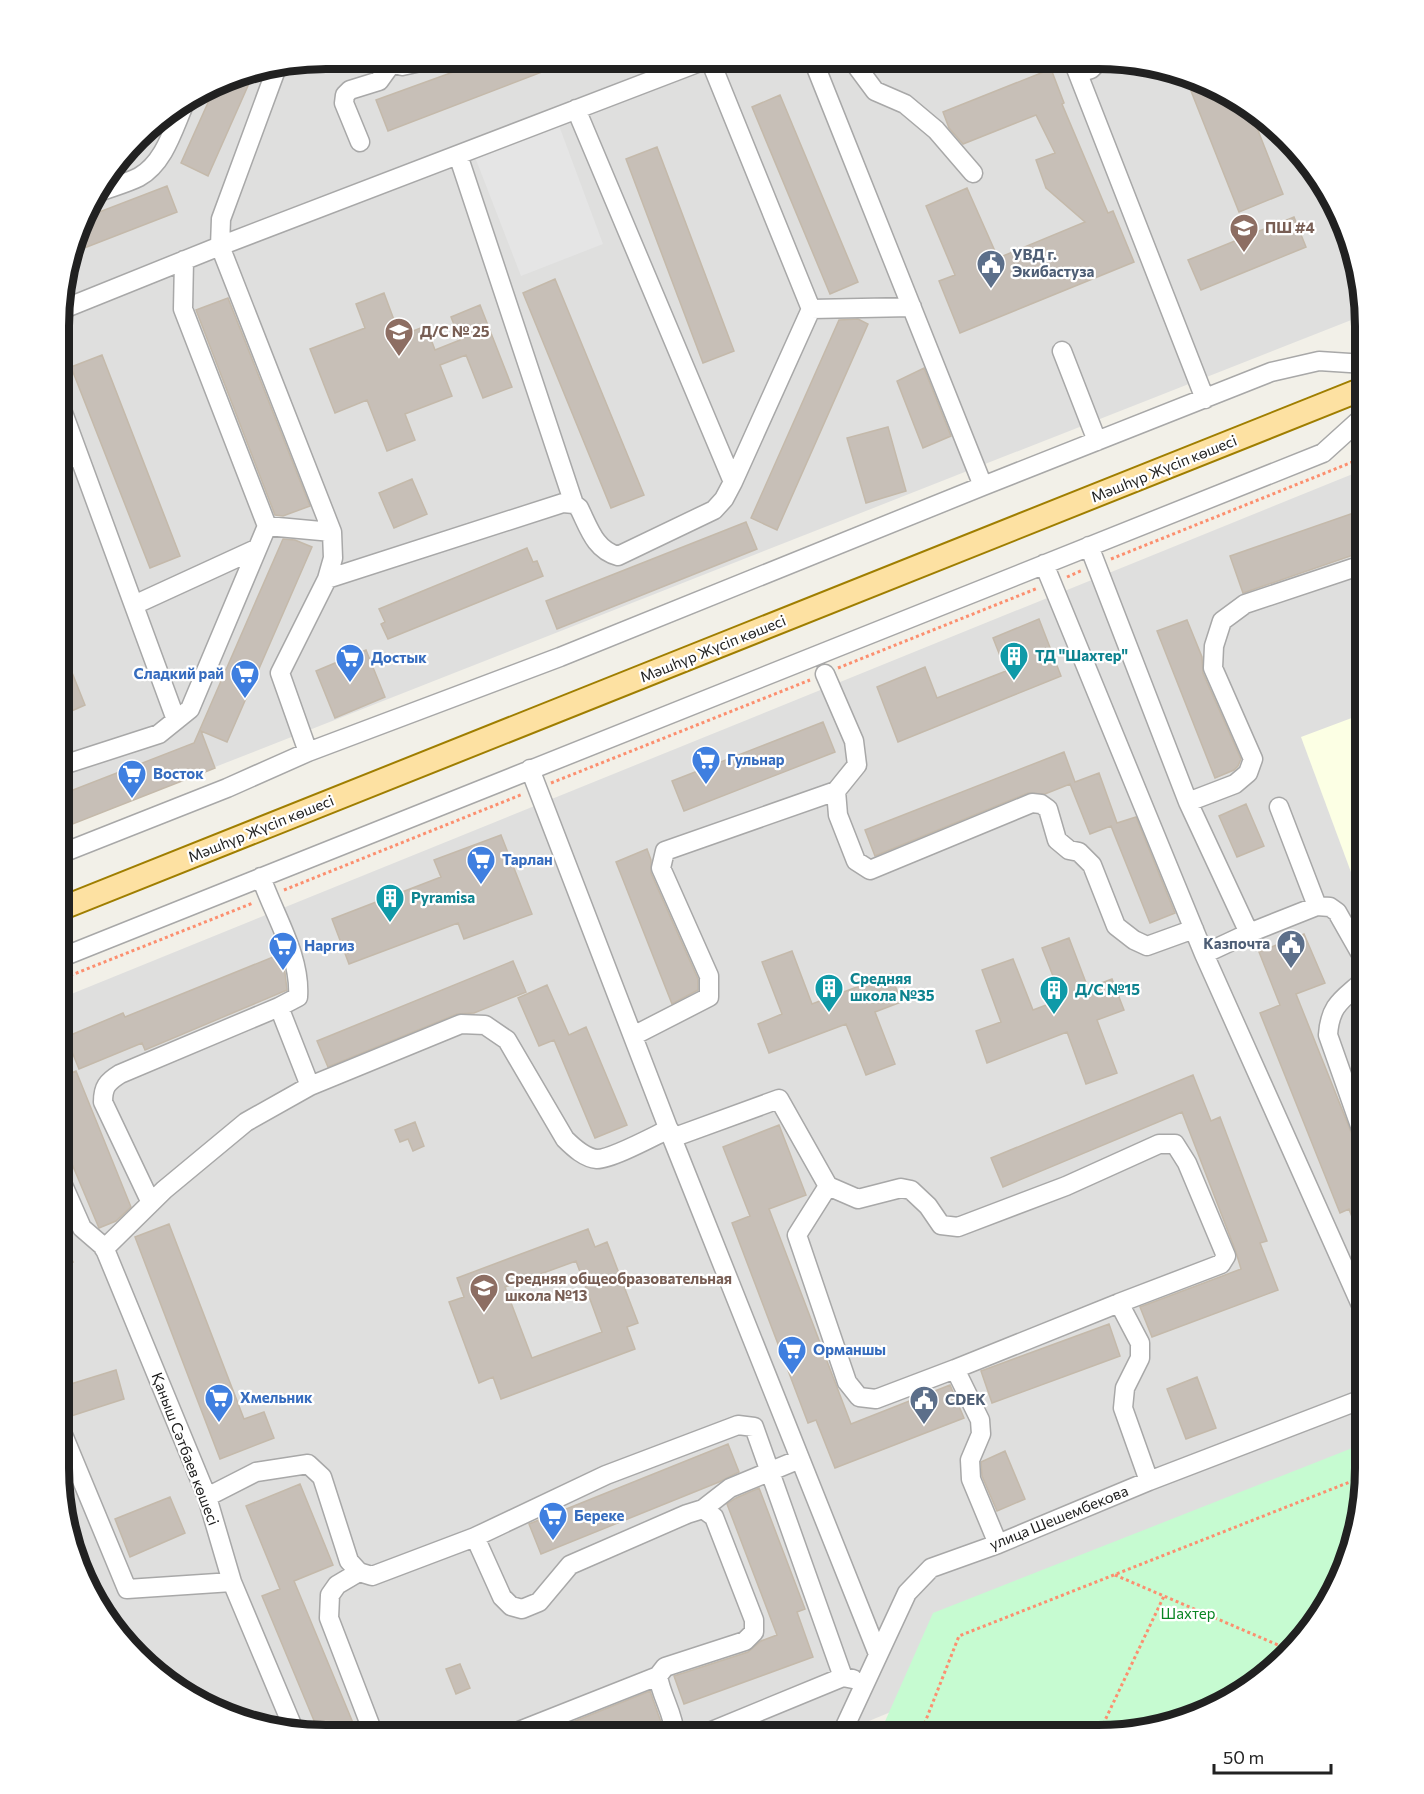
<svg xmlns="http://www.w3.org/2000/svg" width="1424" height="1794" viewBox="0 0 1424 1794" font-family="Commissioner,sans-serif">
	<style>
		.residential { fill: #dfdfde }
		.education { fill: #fcffe4 }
		.park { fill: #c6fbd1 }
		.parking { fill: #e5e5e5 }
		.building { fill: #c7bfb7; stroke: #c4b9aa; stroke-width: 1.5; fill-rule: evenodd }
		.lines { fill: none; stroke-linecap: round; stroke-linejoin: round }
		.minor-casing { stroke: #a8a8a8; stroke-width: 21 }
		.major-casing { stroke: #9f7e00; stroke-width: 26 }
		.path { stroke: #fc8f6f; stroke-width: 3; stroke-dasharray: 3 3; stroke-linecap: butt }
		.minor { stroke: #fff; stroke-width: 18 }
		.major { stroke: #fde1a2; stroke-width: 22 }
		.labels { text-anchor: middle; stroke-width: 4.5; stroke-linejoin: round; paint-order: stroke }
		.education-label { font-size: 15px; font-weight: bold; fill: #785e54; stroke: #fff; text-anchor: start }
		.service-label { font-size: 15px; font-weight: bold; fill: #4e5e75; stroke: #fff; text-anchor: start }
		.street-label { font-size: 15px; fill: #212121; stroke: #fff }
		.culture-label { font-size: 15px; font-weight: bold; fill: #0d838f; stroke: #fff; text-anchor: start }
		.shop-label { font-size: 15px; font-weight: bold; fill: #366cbe; stroke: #fff; text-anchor: start }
		.park-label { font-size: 15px; fill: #0a8524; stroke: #fff }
		.rim { fill: none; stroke: #212121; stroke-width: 8 }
	</style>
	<rect width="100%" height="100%" fill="#f2f0e8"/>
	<path class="residential" d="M326,59L1133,61L1247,104L1330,193L1356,257L1364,315L60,828L61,291L94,193L150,125L240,73Z
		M1365,469V1485L1354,1521L835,1735H308L240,1721L178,1691L94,1601L68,1537L59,1468V999Z"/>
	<path class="education" d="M1365,713V910L1301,737Z"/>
	<path class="park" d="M1365,1443V1485L1329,1602L1287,1657L1231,1700L1115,1735H879L933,1613Z"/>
	<path class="parking" d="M558,123L603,244L521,276L475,157Z"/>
	<path class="building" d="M489,59L573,60L388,131L376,100Z
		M1051,69L1064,103L1062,104L1108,213L1113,211L1134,262L960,333L939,281L955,275L926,206L967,188L998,258L1085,222L1046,188L1036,160L1055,153L1036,115L963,144L949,128L943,112Z
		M255,70L208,176L181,163L215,87L240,73Z
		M1201,87L1248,105L1283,194L1239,212L1191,91Z
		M780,95L858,282L830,294L752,107Z
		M657,147L734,351L703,363L626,159Z
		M167,186L177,212L74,252L86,217Z
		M1294,217L1306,247L1201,290L1188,260Z
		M555,279L644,495L611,508L523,293Z
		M384,293L400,336L426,326L435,350L460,340L451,317L480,305L512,387L483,398L466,355L440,365L452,396L405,414L415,440L387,451L367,400L335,413L310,349L365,328L356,304Z
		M228,298L310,506L283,516L275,515L196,310Z
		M858,319L868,324L777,530L751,518L839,320Z
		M102,355L180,556L150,568L71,367Z
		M924,368L951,436L923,448L897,381Z
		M888,427L906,491L866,503L847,438Z
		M412,479L427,514L394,528L379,493Z
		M1365,509V551L1243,593L1230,556Z
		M746,522L757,549L557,629L546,601Z
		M283,539L295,540L312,547L227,742L201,731L215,768L60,829V795L194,743Z
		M527,548L533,562L537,561L543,576L388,639L381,624L385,622L379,609Z
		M1039,619L1061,676L898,742L877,687L925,667L937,698L1006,671L993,638Z
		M1187,620L1202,657L1203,673L1241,759L1238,766L1234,770L1215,778L1157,631Z
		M61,645L85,705L60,716V645Z
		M366,650L385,697L335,718L316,671Z
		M823,722L835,752L684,811L672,781Z
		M1064,752L1075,782L1099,773L1117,823L1136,817L1175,913L1150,923L1111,826L1090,834L1070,784L1045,794L1028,793L875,856L865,830Z
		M1246,804L1264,846L1237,857L1219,816Z
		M501,835L532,914L464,939L458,923L349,964L332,919L441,877L434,860Z
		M647,849L651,860V873L698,979V990L672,1004L616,862Z
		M1304,934L1325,983L1296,994L1365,1167L1364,1249L1349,1209L1340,1213L1260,1013L1280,1005L1259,952Z
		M1069,938L1088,988L1112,979L1124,1010L1097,1020L1117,1073L1086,1084L1067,1032L987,1063L976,1031L1001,1022L982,970L1013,959L1033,1010L1062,999L1042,948Z
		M792,951L812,1004L891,974L901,1002L875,1012L895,1064L866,1075L846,1024L769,1053L758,1024L782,1014L762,962Z
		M278,955L285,973L287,990L145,1050L142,1043L79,1069L66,1037L123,1013L125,1017Z
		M513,961L526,992L474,1013L457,1014L328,1067L317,1041Z
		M547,985L569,1035L586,1027L627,1125L595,1138L554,1040L539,1046L518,998Z
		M76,1071L131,1207L116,1221L99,1228L59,1133V1078Z
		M1193,1075L1211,1121L1220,1117L1267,1241L1260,1243L1278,1290L1152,1337L1140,1307L1241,1269L1236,1252L1182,1112L1003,1187L991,1158Z
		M415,1122L424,1146L413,1151L408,1139L400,1142L395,1130Z
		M779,1125L806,1195L769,1209L851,1424L950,1385L964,1418L835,1468L816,1420L808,1423L732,1223L750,1216L723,1147Z
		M169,1224L244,1419L264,1412L274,1438L220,1459L135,1237Z
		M59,1227L73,1262L59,1268Z
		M588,1229L595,1247L607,1242L638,1323L627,1327L635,1349L501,1399L493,1377L479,1383L449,1302L464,1297L457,1278ZM576,1261L602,1332L532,1358L505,1287Z
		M1109,1324L1120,1356L992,1403L981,1371Z
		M116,1370L124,1399L71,1416L61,1387Z
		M1197,1377L1216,1428L1186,1439L1167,1389Z
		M728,1444L739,1472L719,1482L541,1554L529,1524Z
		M1005,1451L1025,1499L997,1511L982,1476L981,1462Z
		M300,1484L333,1565L294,1581L358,1735H320L262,1596L280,1589L246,1506Z
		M759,1488L805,1609L797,1612L813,1657L684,1704L674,1676L748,1652L761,1641L777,1635L727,1504L736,1498Z
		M170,1497L185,1533L130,1557L115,1519Z
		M460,1664L470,1688L456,1694L446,1669Z
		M650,1691L661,1722L629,1735H540Z"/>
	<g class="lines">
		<g class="minor-casing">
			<path id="minor" d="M390,59L392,63L402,66L434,59
				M710,60L811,309L912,307
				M813,60L983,486
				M852,60L875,91L905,104L936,130L973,173
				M1073,61L1205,399
				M277,67L221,219L220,246L332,532L333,558L327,579L280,673L308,752
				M1079,73L1091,69L1099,61
				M576,109L733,482
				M360,142L344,103L345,95L350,90L379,81L392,63
				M458,155L574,504
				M94,194C108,188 125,184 139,177C164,163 173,130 184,105
				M61,310L220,246L705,60
				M1062,351L1097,441
				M61,407L176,720
				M61,462L78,454
				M267,526L332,532
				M1089,546L1188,802L1249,933
				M1044,564L1204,954L1249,933L1317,906L1330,907L1337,912L1362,956L1365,958
				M327,579L563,503L574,504L579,508C589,528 595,550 618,556L714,510L724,499L733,482L811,309
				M134,605L256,549
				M825,674L854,741L857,765L836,791L838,815L856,861L870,870L1032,803L1041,804L1048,809L1057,840L1069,850L1079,852L1092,865L1116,926L1134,940L1147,946L1194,929
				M60,766L159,734L190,709L267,526L183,309L184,260
				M530,769L672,1138
				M1188,802L1235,784L1248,773L1253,759L1213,668L1214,646L1222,621L1245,604L1365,564
				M1279,807L1317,906
				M60,854L227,788L308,752L560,657L983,486L1271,372L1319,361L1365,364
				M261,877C274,915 301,956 298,997L279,1007L310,1086
				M1204,954L1365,1314
				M60,958L1323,453L1365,415
				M633,1036L709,997V976L661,868L665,851L836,791
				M1365,1140L1328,1035C1330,1003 1344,999 1365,979
				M59,1176L82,1228L104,1247L207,1497L232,1582L295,1732
				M828,1186L797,1235L847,1382L859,1397L876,1399L955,1369
				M151,1203L103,1102C103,1087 107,1082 120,1074L279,1007
				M104,1249L164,1190L246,1122L310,1086L461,1024L485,1025L507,1040L565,1139C574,1148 585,1158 597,1159C612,1159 654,1136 669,1129
				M59,1425L127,1589L232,1582
				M207,1497L256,1472L308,1464L322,1477L349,1561L359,1572L372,1576L475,1537L502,1597L511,1606L522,1609L539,1602L570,1565L687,1514L703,1509L714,1517L754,1620V1632L745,1641L665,1667L658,1676C661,1696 674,1714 675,1735
				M703,1509L730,1488L800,1459
				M475,1537L606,1475L738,1425L754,1427L843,1677
				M998,1544L971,1479L970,1460L981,1434L980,1420L955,1369L1119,1303
				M359,1572L337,1585L330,1595L329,1618L374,1735
				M878,1654L672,1138L779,1099L828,1186L858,1199L901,1188L911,1190L928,1206L941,1225L958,1227L1066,1186L1159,1144H1175L1187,1163L1226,1256L1221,1264L1119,1303L1140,1343V1358L1125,1388L1123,1408L1149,1481
				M509,1735L658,1676
				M702,1735L843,1677L853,1679
				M841,1735L907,1593L931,1568L998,1544L1149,1481L1365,1398"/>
		</g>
		<g class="major-casing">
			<path id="major" d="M60,909L1365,388"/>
		</g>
		<path class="path" d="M1111,559L1365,457
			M1067,577L1083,570
			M838,668L1038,588
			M551,783L810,680
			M284,890L523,794
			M59,980L253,903
			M1115,1575L1292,1651
			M920,1735L959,1636L1365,1476
			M1098,1735L1164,1596"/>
		<use href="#minor" class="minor"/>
		<use href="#major" class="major"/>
	</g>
	<defs>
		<g id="school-pin" transform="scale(1.5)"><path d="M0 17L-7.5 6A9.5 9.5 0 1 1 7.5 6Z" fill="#8d6e63" stroke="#fff"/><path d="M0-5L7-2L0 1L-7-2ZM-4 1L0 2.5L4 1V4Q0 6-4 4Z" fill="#fff"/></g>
		<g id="civic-pin" transform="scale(1.5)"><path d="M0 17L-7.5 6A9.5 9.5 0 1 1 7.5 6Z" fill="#5c6f8a" stroke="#fff"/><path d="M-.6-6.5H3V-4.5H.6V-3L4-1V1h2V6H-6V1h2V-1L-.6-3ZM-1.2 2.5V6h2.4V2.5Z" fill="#fff"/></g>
		<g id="building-pin" transform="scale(1.5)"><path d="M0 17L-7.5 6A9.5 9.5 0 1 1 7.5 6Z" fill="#0f9aa8" stroke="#fff"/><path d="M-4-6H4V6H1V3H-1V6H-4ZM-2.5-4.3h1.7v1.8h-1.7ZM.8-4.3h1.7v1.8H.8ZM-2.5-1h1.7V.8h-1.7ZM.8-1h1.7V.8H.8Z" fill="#fff"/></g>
		<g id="supermarket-pin" transform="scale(1.5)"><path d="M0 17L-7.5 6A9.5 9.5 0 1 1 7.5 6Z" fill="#3f7fe0" stroke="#fff"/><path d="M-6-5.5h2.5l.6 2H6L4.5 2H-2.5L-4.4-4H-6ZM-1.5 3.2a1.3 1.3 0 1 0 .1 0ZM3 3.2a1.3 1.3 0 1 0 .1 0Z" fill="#fff"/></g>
	</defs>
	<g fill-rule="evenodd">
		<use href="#school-pin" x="1244" y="228"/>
		<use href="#civic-pin" x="991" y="264"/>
		<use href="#school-pin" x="399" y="332"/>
		<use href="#building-pin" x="1014" y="656"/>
		<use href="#supermarket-pin" x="350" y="658"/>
		<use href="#supermarket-pin" x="245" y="674"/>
		<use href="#supermarket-pin" x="706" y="760"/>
		<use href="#supermarket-pin" x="132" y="774"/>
		<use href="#supermarket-pin" x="481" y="860"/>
		<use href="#building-pin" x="390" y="898"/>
		<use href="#civic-pin" x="1291" y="944"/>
		<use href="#supermarket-pin" x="283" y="946"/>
		<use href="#building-pin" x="829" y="988"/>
		<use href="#building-pin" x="1054" y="990"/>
		<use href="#school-pin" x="484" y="1288"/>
		<use href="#supermarket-pin" x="792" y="1350"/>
		<use href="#supermarket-pin" x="219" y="1398"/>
		<use href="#civic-pin" x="924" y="1400"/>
		<use href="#supermarket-pin" x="553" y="1516"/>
	</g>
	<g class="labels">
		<g class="education-label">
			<text x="1265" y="233">ПШ #4</text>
			<text x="420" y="337">Д/С № 25</text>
			<text x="505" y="1284">Средняя общеобразовательная<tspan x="505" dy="17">школа №13</tspan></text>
		</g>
		<g class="service-label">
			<text x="1012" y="260">УВД г.<tspan x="1012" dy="17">Экибастуза</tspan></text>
			<text x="1270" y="949" text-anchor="end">Казпочта</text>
			<text x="945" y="1405">CDEK</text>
		</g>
		<g class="street-label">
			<text transform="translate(1164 469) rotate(-22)" y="5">Мәшһүр Жүсіп көшесі</text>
			<text transform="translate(713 649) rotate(-22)" y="5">Мәшһүр Жүсіп көшесі</text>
			<text transform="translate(261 829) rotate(-22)" y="5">Мәшһүр Жүсіп көшесі</text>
			<text transform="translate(185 1449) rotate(69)" y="5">Қаныш Сәтбаев көшесі</text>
			<text transform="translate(1059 1518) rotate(-22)" y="5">улица Шешембекова</text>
		</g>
		<g class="culture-label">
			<text x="1035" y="661">ТД "Шахтер"</text>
			<text x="411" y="903">Pyramisa</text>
			<text x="850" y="984">Средняя<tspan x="850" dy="17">школа №35</tspan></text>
			<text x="1075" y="995">Д/С №15</text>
		</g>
		<g class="shop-label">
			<text x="371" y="663">Достык</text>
			<text x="224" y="679" text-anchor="end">Сладкий рай</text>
			<text x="727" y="765">Гульнар</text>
			<text x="153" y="779">Восток</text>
			<text x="502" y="865">Тарлан</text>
			<text x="304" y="951">Наргиз</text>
			<text x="813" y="1355">Орманшы</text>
			<text x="240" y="1403">Хмельник</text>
			<text x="574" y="1521">Береке</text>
		</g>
		<g class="park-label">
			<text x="1188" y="1619">Шахтер</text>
		</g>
	</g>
	<path d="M0 0H1424V1794H0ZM326 69H1098A257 257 0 0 1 1355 326V1468A257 257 0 0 1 1098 1725H326A257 257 0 0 1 69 1468V326A257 257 0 0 1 326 69Z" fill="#fff" fill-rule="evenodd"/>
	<path class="rim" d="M326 69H1098A257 257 0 0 1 1355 326V1468A257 257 0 0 1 1098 1725H326A257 257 0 0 1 69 1468V326A257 257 0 0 1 326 69Z"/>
	<path d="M1214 1764v9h117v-9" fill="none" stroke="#212121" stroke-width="3"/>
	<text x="1223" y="1764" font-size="18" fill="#212121" stroke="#ffffff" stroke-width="4.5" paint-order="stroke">50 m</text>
</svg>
